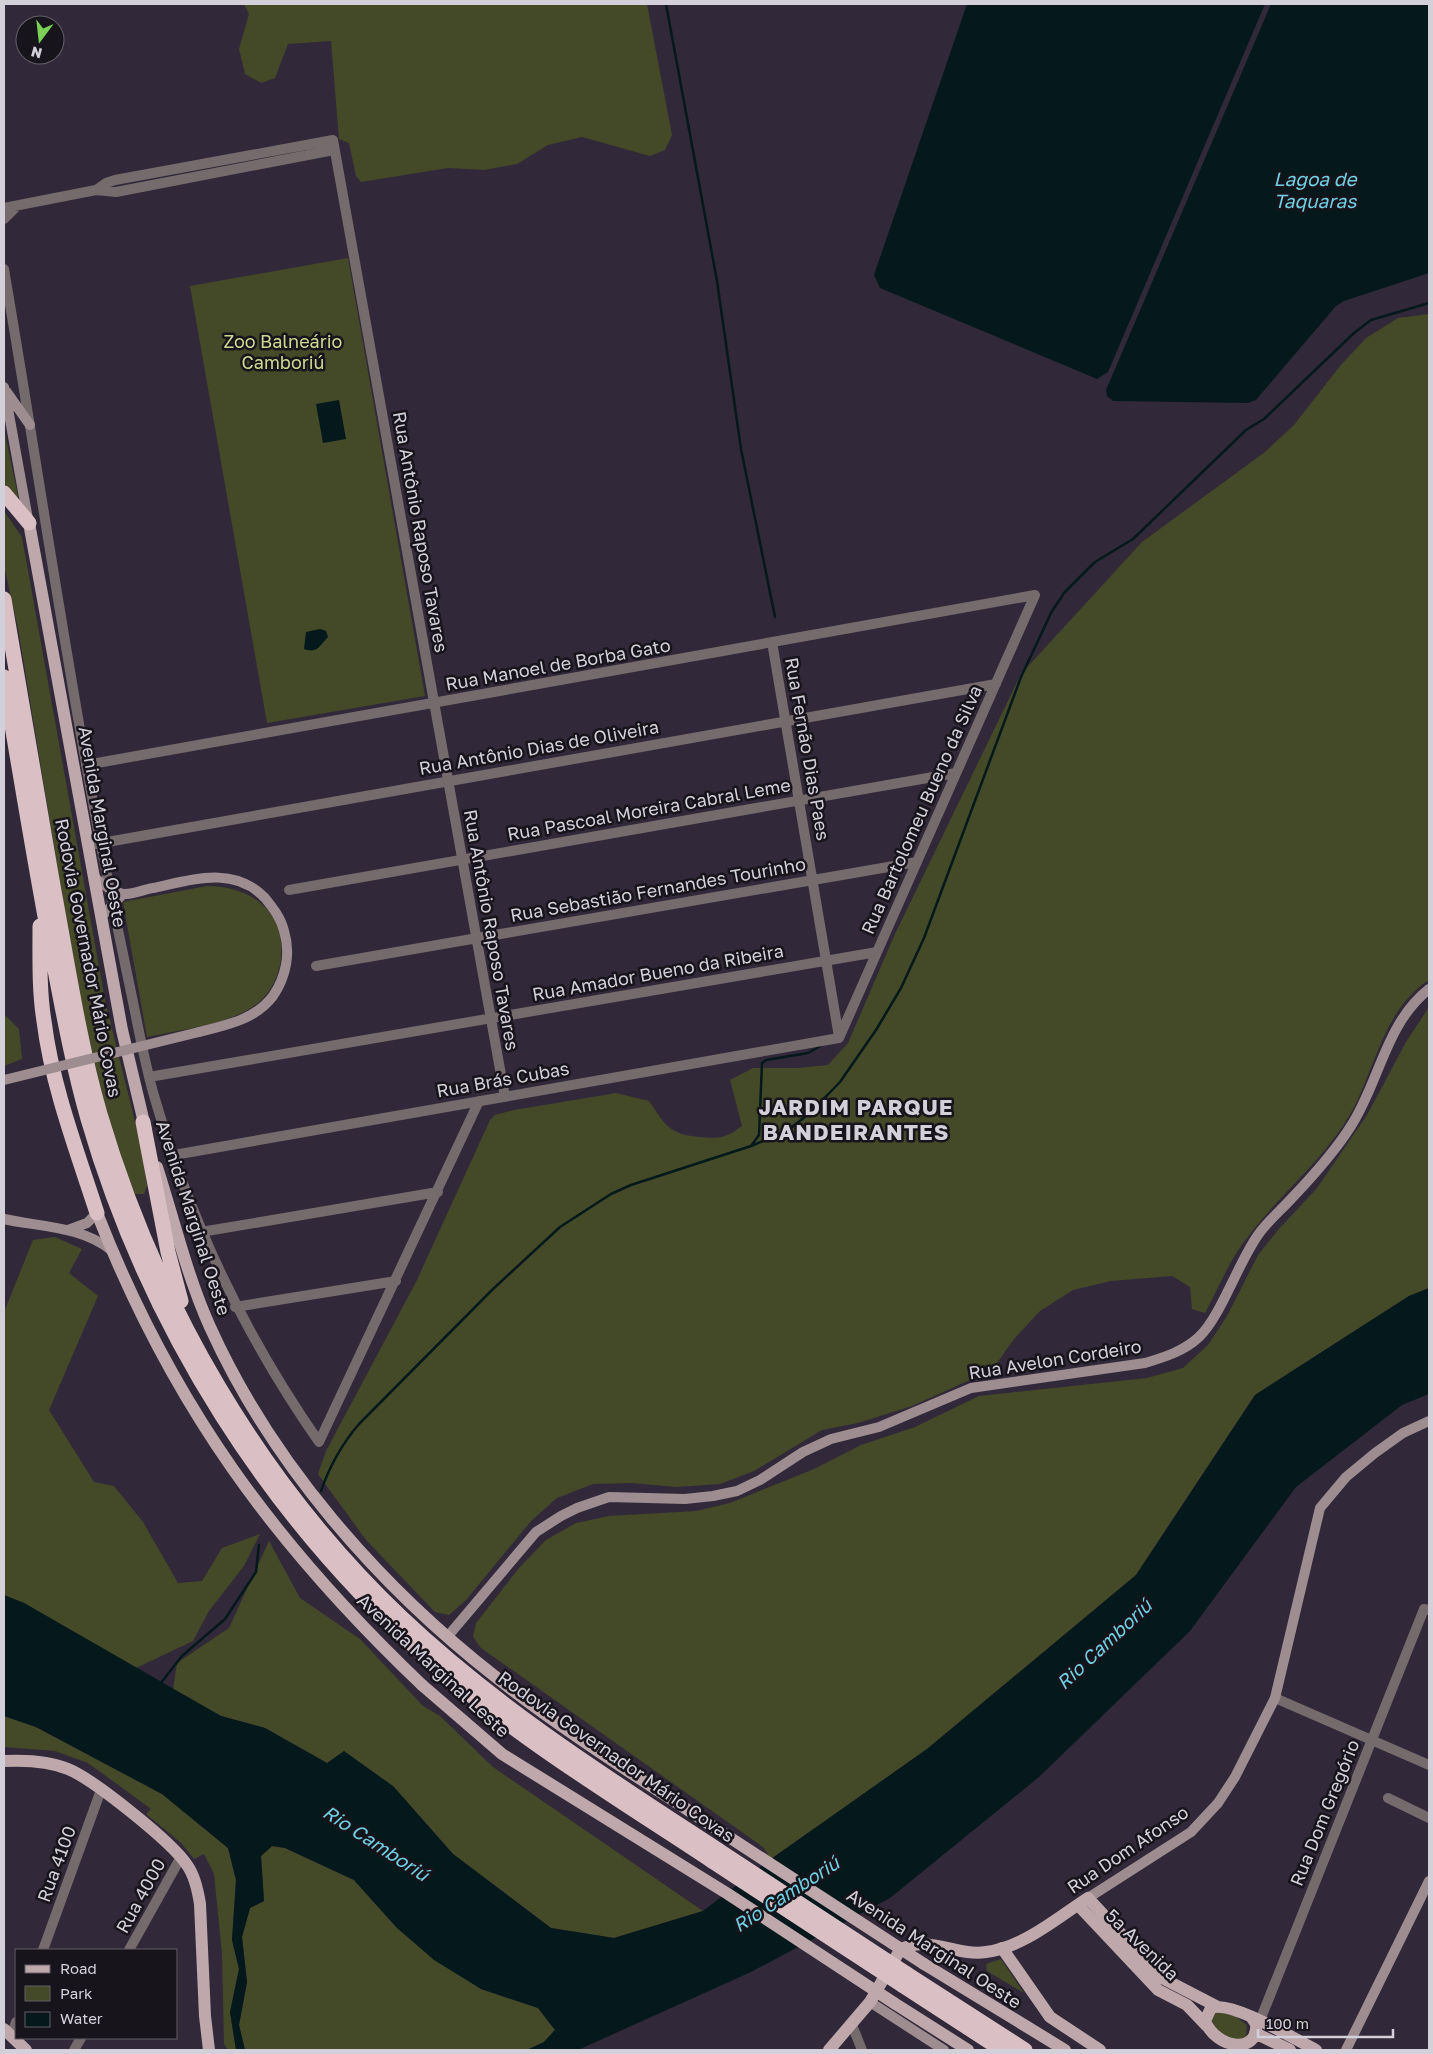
<svg xmlns="http://www.w3.org/2000/svg" width="1433" height="2054" viewBox="0 0 1433 2054" font-family="'Golos Text',sans-serif">
	<style>
		.green { fill: #444928 }
		.water { fill: #05181b }
		.lines { fill: none; stroke-linecap: round; stroke-linejoin: round }
		.stream { stroke: #05181b; stroke-width: 2.5 }
		.street { stroke: #766b6c; stroke-width: 10 }
		.secondary { stroke: #9e8d90; stroke-width: 10 }
		.primary { stroke: #bea8ab; stroke-width: 12 }
		.highway { stroke: #dac0c4; stroke-width: 15 }
		.secondary-bridge { stroke: #9e8d90; stroke-width: 10 }
		.primary-bridge { stroke: #bea8ab; stroke-width: 12 }
		.highway-bridge { stroke: #dac0c4; stroke-width: 15 }
		.labels { text-anchor: middle; stroke-width: 5; stroke-linejoin: round; paint-order: stroke }
		.park-label { font-size: 18px; fill: #cfda91; stroke: #17141b }
		.street-label { font-size: 18px; fill: #d4d0da; stroke: #17141b }
		.water-label { font-size: 19px; font-style: italic; fill: #6fd0e3; stroke: #17141b }
		.district-label { font-size: 22px; font-weight: bold; letter-spacing: 1px; fill: #d4d0da; stroke: #17141b }
	</style>
	<rect width="100%" height="100%" fill="#312939"/>
	<path class="green" d="M244,4H647L672,135L665,150L650,156L582,137L548,145L517,164L484,170L448,168L361,182L356,176L349,143L339,139L331,41L288,44L275,78L261,83L245,74L239,49L249,14Z
		M348,258L425,696L267,723L190,286Z
		M1429,314V980C1387,1007 1377,1059 1357,1101C1329,1160 1272,1198 1237,1252C1225,1271 1216,1293 1205,1313L1192,1309L1190,1287L1172,1276L1111,1281L1073,1290L1040,1311L1014,1339L992,1370L912,1406L858,1423L822,1430L754,1471L720,1484L676,1487L632,1483L593,1484L557,1498L531,1521L466,1600L449,1615L435,1612L366,1540L318,1474L326,1451L416,1282L490,1120L495,1115L514,1110L616,1093L649,1101C665,1125 670,1135 700,1137C721,1139 725,1138 742,1126L730,1080L753,1068H798L828,1065L848,1043L895,934L1021,674L1142,542L1265,452L1294,425L1340,366L1366,338L1398,318Z
		M4,429L18,496V499L4,485Z
		M4,511L22,537L105,1000L143,1154L147,1186L144,1194H134L114,1143L79,997L18,628L4,566Z
		M207,886C254,886 289,915 280,965C276,983 267,998 251,1008C224,1025 179,1030 147,1037L123,902Z
		M1429,1007V1288L1409,1296L1255,1395L1136,1575L927,1749L771,1859L763,1847L481,1648L473,1637L476,1623L519,1568L546,1540L576,1523L609,1516L696,1511L730,1503L814,1469L861,1445L915,1427L979,1396L1147,1378L1183,1368L1208,1345L1227,1316L1258,1255L1278,1230L1317,1188L1367,1115L1406,1042Z
		M4,1014L19,1029L22,1059L4,1066Z
		M55,1237L82,1249L69,1273L98,1296L49,1410L94,1482L114,1486L143,1522L178,1583L202,1581L222,1548L260,1534L244,1566L209,1611L193,1641L136,1668L24,1603L4,1595V1312L33,1240Z
		M269,1541L300,1598L360,1639L423,1706L440,1716L493,1767L703,1911L614,1938L551,1928L453,1854L393,1786L327,1763L265,1728L221,1716L173,1690L177,1663L229,1628Z
		M4,1716L36,1727L162,1794L228,1848L236,1880L232,1940L239,1969L230,2012L236,2050H228L224,2044L222,1954L214,1874L204,1854L194,1859L181,1843L146,1814L151,1809L88,1763L55,1751L4,1747Z
		M272,1846L285,1848L354,1880L397,1928L481,1989L538,2008L555,2030L544,2042L527,2050H245L239,2025L247,1982L242,1937L250,1908L264,1901L261,1856Z
		M1001,1959L1024,1993L987,1971L986,1964Z
		M1217,2011L1235,2016L1247,2025L1246,2038L1238,2043L1216,2030L1211,2018Z"/>
	<path class="water" d="M967,4H1265L1108,372L1097,379L880,288L874,275Z
		M1271,4H1429V273L1344,301L1336,306L1256,400L1248,403L1113,401L1107,396L1106,390Z
		M339,400L346,439L323,443L316,404Z
		M320,629L326,631L328,637C320,645 318,654 304,649L306,632Z
		M1429,1288V1394L1402,1405L1296,1487L1190,1631L1039,1777L890,1898L751,1972L578,2050H527L544,2042L555,2030L538,2008L481,1989L434,1960L397,1928L354,1880L285,1848L272,1846L261,1856L264,1901L250,1908L242,1937L247,1982L239,2025L245,2050H236L230,2012L239,1969L232,1940L236,1880L228,1848L162,1794L36,1727L4,1716V1595L24,1603L221,1716L265,1728L327,1763L344,1751L393,1786L453,1854L551,1928L614,1938L703,1911L771,1859L927,1749L1136,1575L1255,1395L1409,1296Z"/>
	<g class="lines">
		<path class="stream" d="M666,4L717,281L741,449L775,617
			M751,1146L759,1135L762,1063L766,1060L808,1053L822,1045
			M321,1491C330,1465 341,1445 359,1424L492,1290L560,1227L611,1194L631,1185L751,1146L787,1131L811,1112L840,1082L876,1030L901,988L924,938L1021,677L1051,613L1064,593L1095,562L1133,539L1246,430L1264,419L1354,333L1371,320L1429,303
			M160,1684L182,1656L225,1619L256,1572L259,1545"/>
		<path class="street" d="M96,190L106,183L115,180L333,140L505,1097
			M4,208L96,190L116,192L334,150
			M4,219L17,206
			M4,269C34,445 60,622 92,797C104,864 118,930 132,997C139,1031 145,1065 155,1099C191,1223 245,1336 319,1442L479,1101
			M772,642L839,1037
			M86,765L1035,595
			M96,844L996,684
			M289,890L956,773
			M316,966L917,862
			M839,1038L1035,595
			M149,1077L877,952
			M174,1155L839,1038
			M201,1232L438,1192
			M235,1307L396,1281
			M1275,1698L1429,1765
			M1388,1798L1429,1818
			M43,1950L101,1790
			M129,1950L181,1857
			M852,2025L862,2050
			M1257,2028L1424,1609L1429,1610
			M11,2036L16,2022
			M74,2050L81,2038"/>
		<path class="secondary" d="M4,387L28,519
			M6,391L30,425
			M94,877C102,884 112,892 123,894C132,895 145,889 153,888C191,880 234,865 265,898C273,908 281,918 284,931C291,953 286,977 273,996C255,1020 226,1025 199,1032
			M101,917L123,894
			M4,1219C40,1227 81,1226 111,1250
			M68,1230L87,1223L97,1213
			M448,1636L536,1532L561,1516L577,1508L609,1497L685,1499L713,1496L737,1491L760,1480L803,1452L831,1439L879,1427L971,1388L1145,1363C1165,1357 1184,1351 1199,1337C1221,1316 1238,1263 1258,1235C1267,1222 1280,1211 1291,1199C1313,1176 1334,1153 1351,1126C1380,1081 1385,1024 1429,989
			M1088,1898L1191,1832L1218,1803L1235,1777L1275,1698L1320,1508L1346,1477L1375,1453L1403,1433L1429,1421
			M870,2002L944,2050
			M1346,2050L1429,1881"/>
		<path class="primary" d="M29,523L122,1030L146,1131
			M157,1167C174,1220 187,1276 210,1327C272,1464 379,1586 497,1678C564,1731 638,1777 709,1824
			M97,1213C172,1405 274,1544 422,1685
			M4,1761C25,1760 49,1761 68,1769C93,1779 172,1842 187,1865C195,1876 198,1891 200,1904L205,2016L209,2050
			M1078,1905L1158,1990L1187,2005L1207,2026
			M1002,1948L1050,2017L1100,2050
			M924,1964L1065,2050
			M894,2003L968,2050
			M1252,2018L1256,2024C1259,2054 1217,2050 1205,2021L1211,2008C1231,2000 1296,2040 1316,2050
			M4,2029L26,2050
			M1255,2033L1290,2050
			M829,2050L870,2002L900,1950C927,1934 957,1957 986,1952C1024,1947 1057,1918 1088,1898L1162,1978L1216,2006"/>
		<path class="highway" d="M4,493L29,523
			M4,599C21,697 37,794 54,891C68,966 79,1041 100,1114C156,1303 258,1481 401,1617C497,1708 608,1778 718,1850
			M4,677C19,768 34,858 51,949C62,1006 72,1063 88,1119C149,1329 270,1520 434,1664C519,1739 617,1798 712,1861
			M40,926C40,958 39,990 44,1021C52,1086 77,1151 97,1213
			M143,1122L168,1252L181,1301
			M907,1974L1025,2050
			M902,1985L1002,2050"/>
		<path class="secondary-bridge" d="M4,1080L199,1032"/>
		<path class="primary-bridge" d="M422,1685L502,1754L728,1894L894,2003
			M709,1824L924,1964"/>
		<path class="highway-bridge" d="M718,1850L907,1974
			M712,1861L902,1985"/>
	</g>
	<g class="labels">
		<g class="park-label">
			<text x="283" y="348">Zoo Balneário<tspan x="283" dy="21">Camboriú</tspan></text>
		</g>
		<g class="street-label">
			<text transform="translate(420 532) rotate(80)" y="6">Rua Antônio Raposo Tavares</text>
			<text transform="translate(558 665) rotate(-10)" y="6">Rua Manoel de Borba Gato</text>
			<text transform="translate(539 748) rotate(-10)" y="6">Rua Antônio Dias de Oliveira</text>
			<text transform="translate(807 749) rotate(80)" y="6">Rua Fernão Dias Paes</text>
			<text transform="translate(649 810) rotate(-10)" y="6">Rua Pascoal Moreira Cabral Leme</text>
			<text transform="translate(922 810) rotate(-66)" y="6">Rua Bartolomeu Bueno da Silva</text>
			<text transform="translate(102 827) rotate(80)" y="6">Avenida Marginal Oeste</text>
			<text transform="translate(658 890) rotate(-10)" y="6">Rua Sebastião Fernandes Tourinho</text>
			<text transform="translate(491 930) rotate(80)" y="6">Rua Antônio Raposo Tavares</text>
			<text transform="translate(88 958) rotate(79)" y="6">Rodovia Governador Mário Covas</text>
			<text transform="translate(658 973) rotate(-10)" y="6">Rua Amador Bueno da Ribeira</text>
			<text transform="translate(503 1080) rotate(-10)" y="6">Rua Brás Cubas</text>
			<text transform="translate(193 1218) rotate(72)" y="6">Avenida Marginal Oeste</text>
			<text transform="translate(1055 1360) rotate(-9)" y="6">Rua Avelon Cordeiro</text>
			<text transform="translate(433 1666) rotate(43)" y="6">Avenida Marginal Leste</text>
			<text transform="translate(616 1757) rotate(35)" y="6">Rodovia Governador Mário Covas</text>
			<text transform="translate(1325 1813) rotate(-68)" y="6">Rua Dom Gregório</text>
			<text transform="translate(1128 1850) rotate(-34)" y="6">Rua Dom Afonso</text>
			<text transform="translate(57 1864) rotate(-70)" y="6">Rua 4100</text>
			<text transform="translate(141 1896) rotate(-61)" y="6">Rua 4000</text>
			<text transform="translate(1142 1945) rotate(44)" y="6">5ª Avenida</text>
			<text transform="translate(934 1949) rotate(33)" y="6">Avenida Marginal Oeste</text>
		</g>
		<g class="water-label">
			<text x="1315" y="186">Lagoa de<tspan x="1315" dy="22">Taquaras</tspan></text>
			<text transform="translate(1104 1644) rotate(-43)" y="7">Rio Camboriú</text>
			<text transform="translate(376 1843) rotate(33)" y="7">Rio Camboriú</text>
			<text transform="translate(786 1894) rotate(-33)" y="7">Rio Camboriú</text>
		</g>
		<g class="district-label">
			<text x="856" y="1115">JARDIM PARQUE<tspan x="856" dy="25">BANDEIRANTES</tspan></text>
		</g>
	</g>
	<rect width="1433" height="2054" fill="none" stroke="#d4d0da" stroke-width="10"/>
	<rect x="15" y="1949" width="162" height="90" fill="#17141b" stroke="#635f67"/>
	<rect x="25" y="1965" width="25" height="8" fill="#bea8ab" stroke="#635f67"/>
	<text x="60" y="1974" font-size="15" fill="#d4d0da">Road</text>
	<rect x="25" y="1986" width="25" height="15" fill="#444928" stroke="#635f67"/>
	<text x="60" y="1999" font-size="15" fill="#d4d0da">Park</text>
	<rect x="25" y="2012" width="25" height="15" fill="#05181b" stroke="#635f67"/>
	<text x="60" y="2024" font-size="15" fill="#d4d0da">Water</text>
	<g transform="translate(40 40) rotate(195)"><circle r="24" fill="#17141b" stroke="#635f67"/>
	<path d="M0-4L9 19L0 12L-9 19Z" fill="#7ad156"/>
	<text y="-8" font-size="14" font-weight="bold" text-anchor="middle" fill="#d4d0da">N</text>
	</g>
	<path d="M1258 2029v8h135v-8" fill="none" stroke="#d4d0da" stroke-width="2.5"/>
	<text x="1266" y="2029" font-size="15" fill="#d4d0da" stroke="#17141b" stroke-width="4" paint-order="stroke">100 m</text>
</svg>
